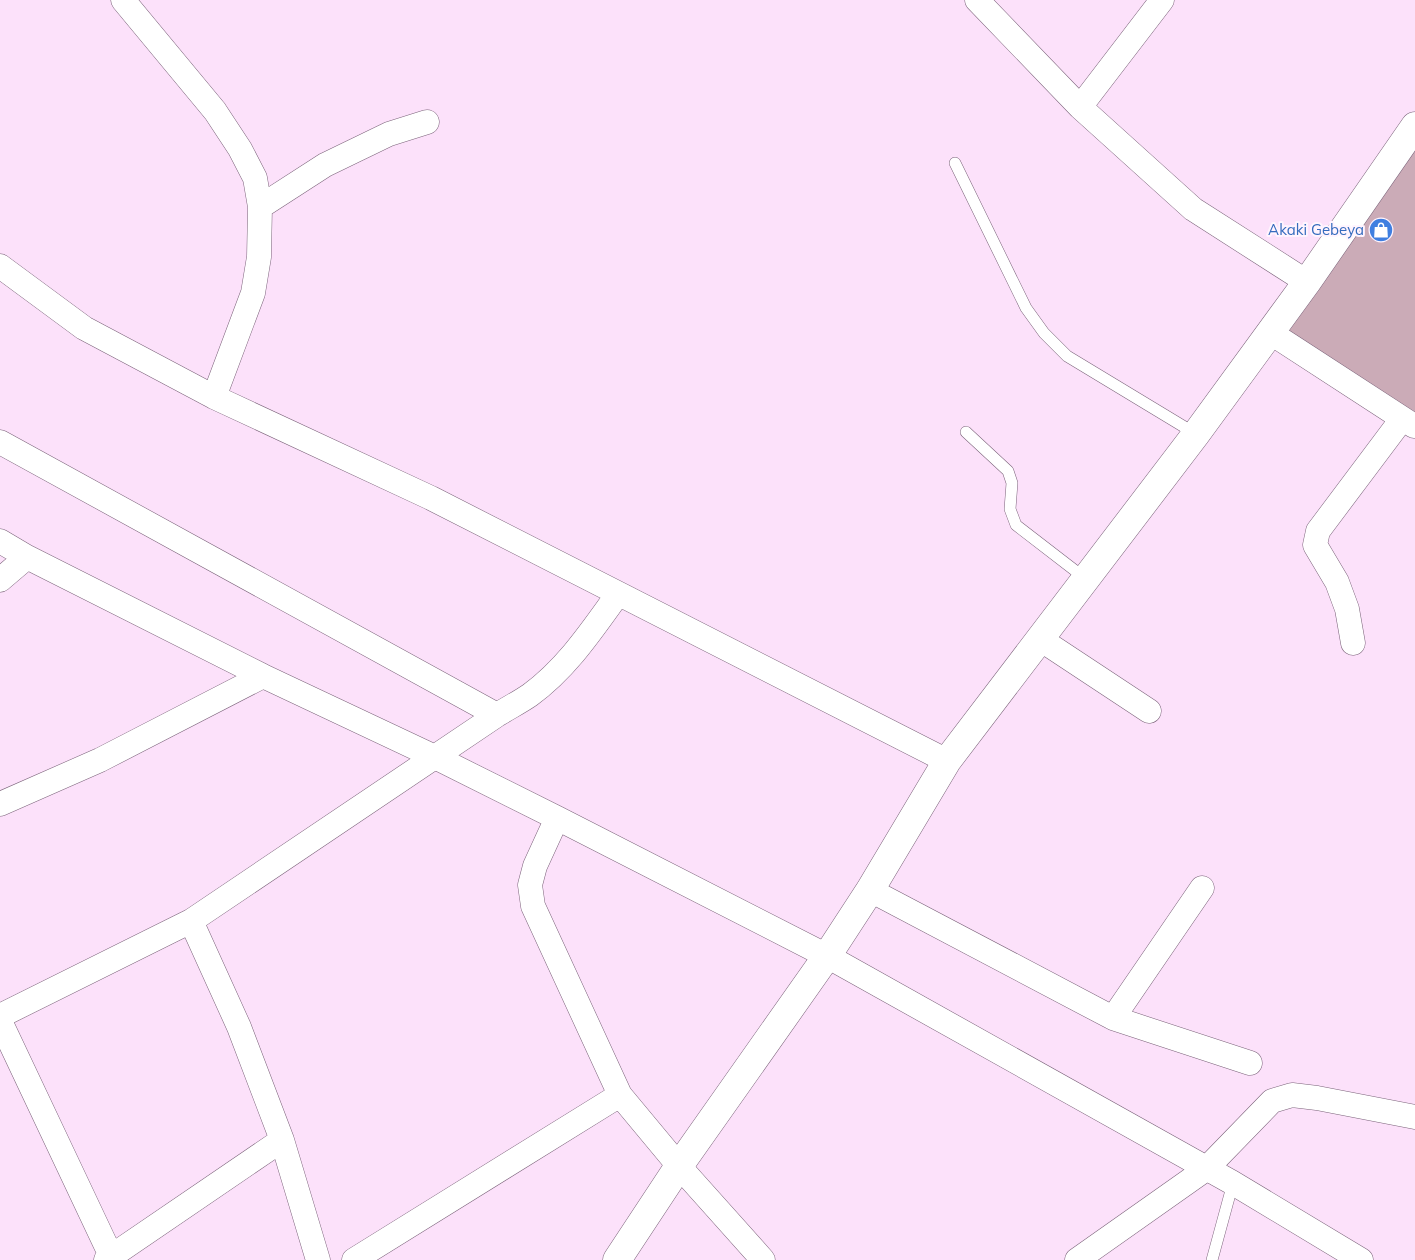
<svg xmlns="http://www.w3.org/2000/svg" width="1415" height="1260" viewBox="0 0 1415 1260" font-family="Mulish,sans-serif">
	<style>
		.building { fill: #cbabb7 }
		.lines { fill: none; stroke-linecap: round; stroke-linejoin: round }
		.lane-casing { stroke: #7b637a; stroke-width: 12 }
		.street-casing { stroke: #7b637a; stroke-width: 25 }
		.secondary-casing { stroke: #7b637a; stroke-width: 29 }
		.lane { stroke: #fff; stroke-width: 11 }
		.street { stroke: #fff; stroke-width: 24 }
		.secondary { stroke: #fff; stroke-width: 28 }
		.labels { text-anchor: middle; stroke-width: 4; stroke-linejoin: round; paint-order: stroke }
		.shop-label { font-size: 15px; fill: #366cbe; stroke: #fff4fe; text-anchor: end }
	</style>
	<rect width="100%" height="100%" fill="#fce1fa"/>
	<path class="building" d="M1415,135V415L1280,325Z"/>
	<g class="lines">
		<g class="lane-casing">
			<path id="lane" d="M955,163L1026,308L1044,333L1067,356L1196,434
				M966,432L1008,471L1012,483L1010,509L1016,525L1086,579
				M1212,1260L1233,1183"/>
		</g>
		<g class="street-casing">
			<path id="street" d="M123,0L215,111L240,149L255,178L260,207L259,257L253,293L214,397
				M977,0L1080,107L1193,209L1307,282
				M1080,107L1162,0
				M260,207L325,165L389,134L427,122
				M0,266L84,328L214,397L431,498L947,761
				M1271,333L1414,426
				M0,442L497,715
				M0,541L27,557L263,676L435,757L557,818L827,956L1233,1183L1361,1260
				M0,580L27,557
				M1040,639L1149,711
				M1353,643L1347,609L1337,582L1315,545L1318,531L1402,419
				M0,804L100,760L263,676
				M557,818L535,866L530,885L533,906L620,1095L679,1166L763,1260
				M870,890L1113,1018L1250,1063
				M191,921L239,1027L282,1140L318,1260
				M0,1016L191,921L497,715C508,708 520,702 530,695C567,668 592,630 618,594
				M1113,1018L1202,888
				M0,1021L111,1256
				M106,1260L282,1140
				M354,1260L620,1095
				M1077,1260L1206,1169L1272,1101L1292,1095L1317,1098L1415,1117"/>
		</g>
		<g class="secondary-casing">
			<path id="secondary" d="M617,1260L679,1166L827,956L870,890L947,761L1196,434L1307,282L1415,126"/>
		</g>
		<use href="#lane" class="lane"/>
		<use href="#street" class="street"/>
		<use href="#secondary" class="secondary"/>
	</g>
	<defs>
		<g id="shop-disc" transform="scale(1.25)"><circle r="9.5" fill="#3f7fe0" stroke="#fff4fe"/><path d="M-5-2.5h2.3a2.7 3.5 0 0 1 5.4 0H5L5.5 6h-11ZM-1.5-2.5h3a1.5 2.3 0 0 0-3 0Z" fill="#fff"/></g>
	</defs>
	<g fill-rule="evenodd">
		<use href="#shop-disc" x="1381" y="230"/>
	</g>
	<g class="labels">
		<g class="shop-label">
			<text x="1364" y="235">Akaki Gebeya</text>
		</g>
	</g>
</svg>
